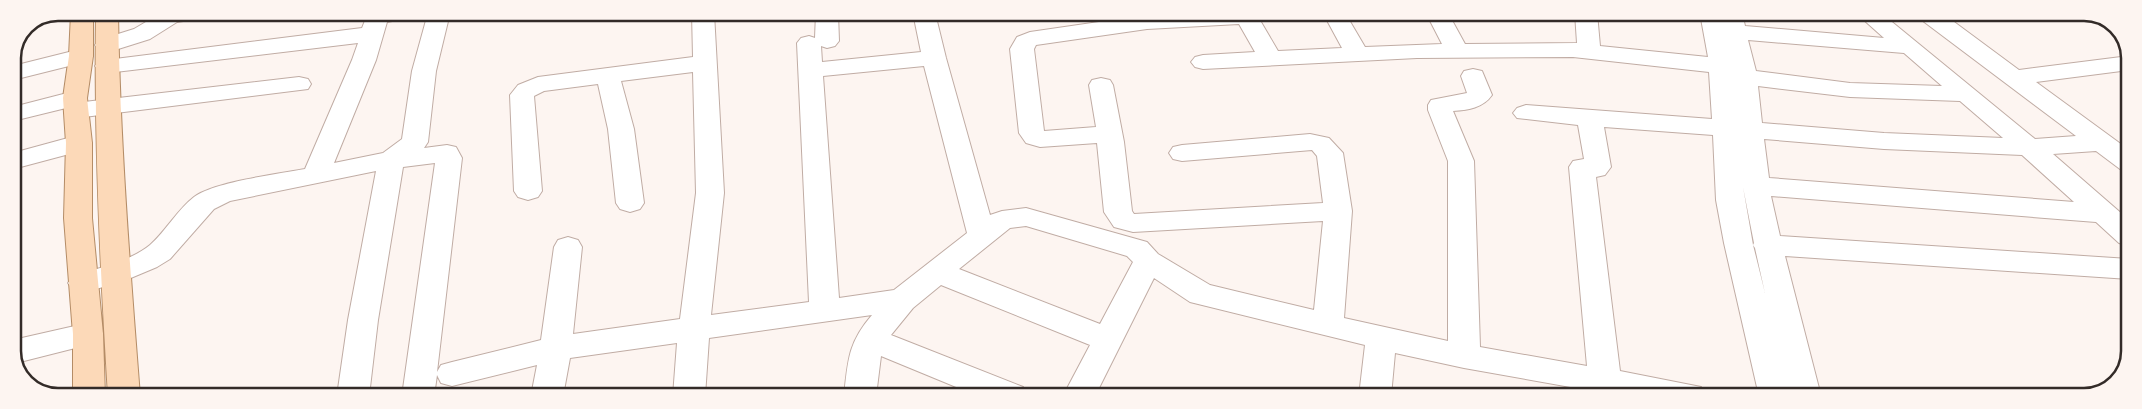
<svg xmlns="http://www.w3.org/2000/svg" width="2142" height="409" viewBox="0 0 2142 409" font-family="'PT Sans',sans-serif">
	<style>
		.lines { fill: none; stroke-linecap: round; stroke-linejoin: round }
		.minor-casing { stroke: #c0aca4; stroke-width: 2 }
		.major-casing { stroke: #b48c66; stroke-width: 2 }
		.minor { fill: #fff; fill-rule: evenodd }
		.major { fill: #fcd9b8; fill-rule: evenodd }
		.rim { fill: none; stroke: #332b28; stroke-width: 2.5 }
	</style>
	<rect width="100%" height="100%" fill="#fdf5f1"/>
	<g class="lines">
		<g class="minor-casing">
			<path id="minor" d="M161,13H205L202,18L177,22L150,39L115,50L107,52L99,50L95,45L99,40L134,29Z
				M370,13H411L408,18L387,22L376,60L334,163L383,153L402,139L412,71L428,13H450L436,71L428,142L424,148L447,145L456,147L462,158L437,372L441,365L452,362L541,340L554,247L558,240L568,237L578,240L582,247L573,334L680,319L696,193L693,72L621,81L634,129L644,203L640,209L630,212L620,209L616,203L608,129L598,84L544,91L534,96L542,191L538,197L528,200L518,197L514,191L510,95L518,85L538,77L693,57L692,13H714L724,193L711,315L809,302L797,43L801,38L809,36L815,38L816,13H838L839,41L835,46L827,48L821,46L822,62L921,52L913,13H935L946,58L990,215L1002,211L1026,208L1147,242L1158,254L1210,285L1314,310L1323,221L1133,232L1114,227L1104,212L1097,143L1040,147L1026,143L1019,133L1010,49L1017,37L1030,32L1147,15L1254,13L1261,22L1278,51L1342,48L1323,13H1345L1365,47L1442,44L1426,13H1448L1465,44L1577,43L1575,13H1597L1600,46L1708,57L1700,13H1742L1745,26L1884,38L1856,13H1881L2035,139L2076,136L1919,18L1916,13H1942L2019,70L2129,56V70L2036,82L2129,150V171L2120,169L2096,151L2053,154L2129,220V246L2119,243L2096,222L1771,196L1780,236L2129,259V279L1785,256L1821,396H1759L1724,243L1716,200L1713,135L1604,127L1611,167L1605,175L1596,177L1620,371L1701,387L1705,396H1621L1464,368L1395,353L1391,396H1359L1365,345L1190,302L1154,278L1095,396H1063L1090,345L941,285L913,308L891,335L1023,387L1027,396H978L881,356L876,396H844C848,360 848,343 872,315L709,338L705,396H673L677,343L570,358L563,396H531L537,365L452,386L441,383L437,375L434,396H402L435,163L403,167L378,320L369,396H337L348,320L376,171L230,201L214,209L170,259L157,267L126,280L83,293L73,290L68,283L73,276C96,269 131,261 150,245C166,231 177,210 194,197C214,182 278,174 305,169L352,60L358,43L107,73L99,71L95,66L99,61L362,28L366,18ZM1239,24L1255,52L1203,55L1195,57L1191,62L1195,67L1203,69L1417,58L1573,57L1709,72L1712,119L1526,105L1517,108L1513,113L1517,118L1578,125L1584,159L1573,161L1569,167L1587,366L1480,347L1474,161L1453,111C1468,110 1483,108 1492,95L1482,71L1473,69L1464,71L1461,76L1467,93L1431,100L1428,105V110L1448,161V341L1344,318L1352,211L1343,153L1329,138L1310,134L1182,145L1173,147L1169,153L1173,159L1182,161L1312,150L1317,156L1323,203L1134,214L1132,211L1124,142L1113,85L1110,80L1101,78L1092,80L1089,85L1096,127L1044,131L1034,49L1036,45L1147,29ZM1748,40L1904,53L1942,86L1850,83L1756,71ZM924,66L967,233L894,290L839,298L823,76ZM1758,86L1850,97L1960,101L2003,138L1884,133L1762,123ZM1764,139L1884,149L2022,155L2074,202L1769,178ZM1743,187L1754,243L1753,245ZM1026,226L1127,256L1133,262L1100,324L959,269L1010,228ZM1753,245L1755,248L1765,293Z
				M81,49L89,51L93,56L89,61L13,80V66Z
				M299,77L308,79L311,84L308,89L76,118L67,116L64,111L66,108L13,121V107L75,91L84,93L87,98L84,102Z
				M79,135L88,137L92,143L88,149L13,169V153Z
				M88,323L99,326L103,334L99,342L16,363L13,357V340Z"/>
		</g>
		<g class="major-casing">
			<path id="major" d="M71,13H93V56L87,98L92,143V218L103,334L105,396H73V334L64,218L66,143L63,98L69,56Z
				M96,13H118C120,141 130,268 140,396H108C100,268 94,141 96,13Z"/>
		</g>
		<use href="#minor" class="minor"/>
		<use href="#major" class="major"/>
	</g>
	<path d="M0 0H2142V409H0ZM58 21H2084A37 37 0 0 1 2121 58V351A37 37 0 0 1 2084 388H58A37 37 0 0 1 21 351V58A37 37 0 0 1 58 21Z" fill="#fdf5f1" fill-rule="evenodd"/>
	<path class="rim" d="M58 21H2084A37 37 0 0 1 2121 58V351A37 37 0 0 1 2084 388H58A37 37 0 0 1 21 351V58A37 37 0 0 1 58 21Z"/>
</svg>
